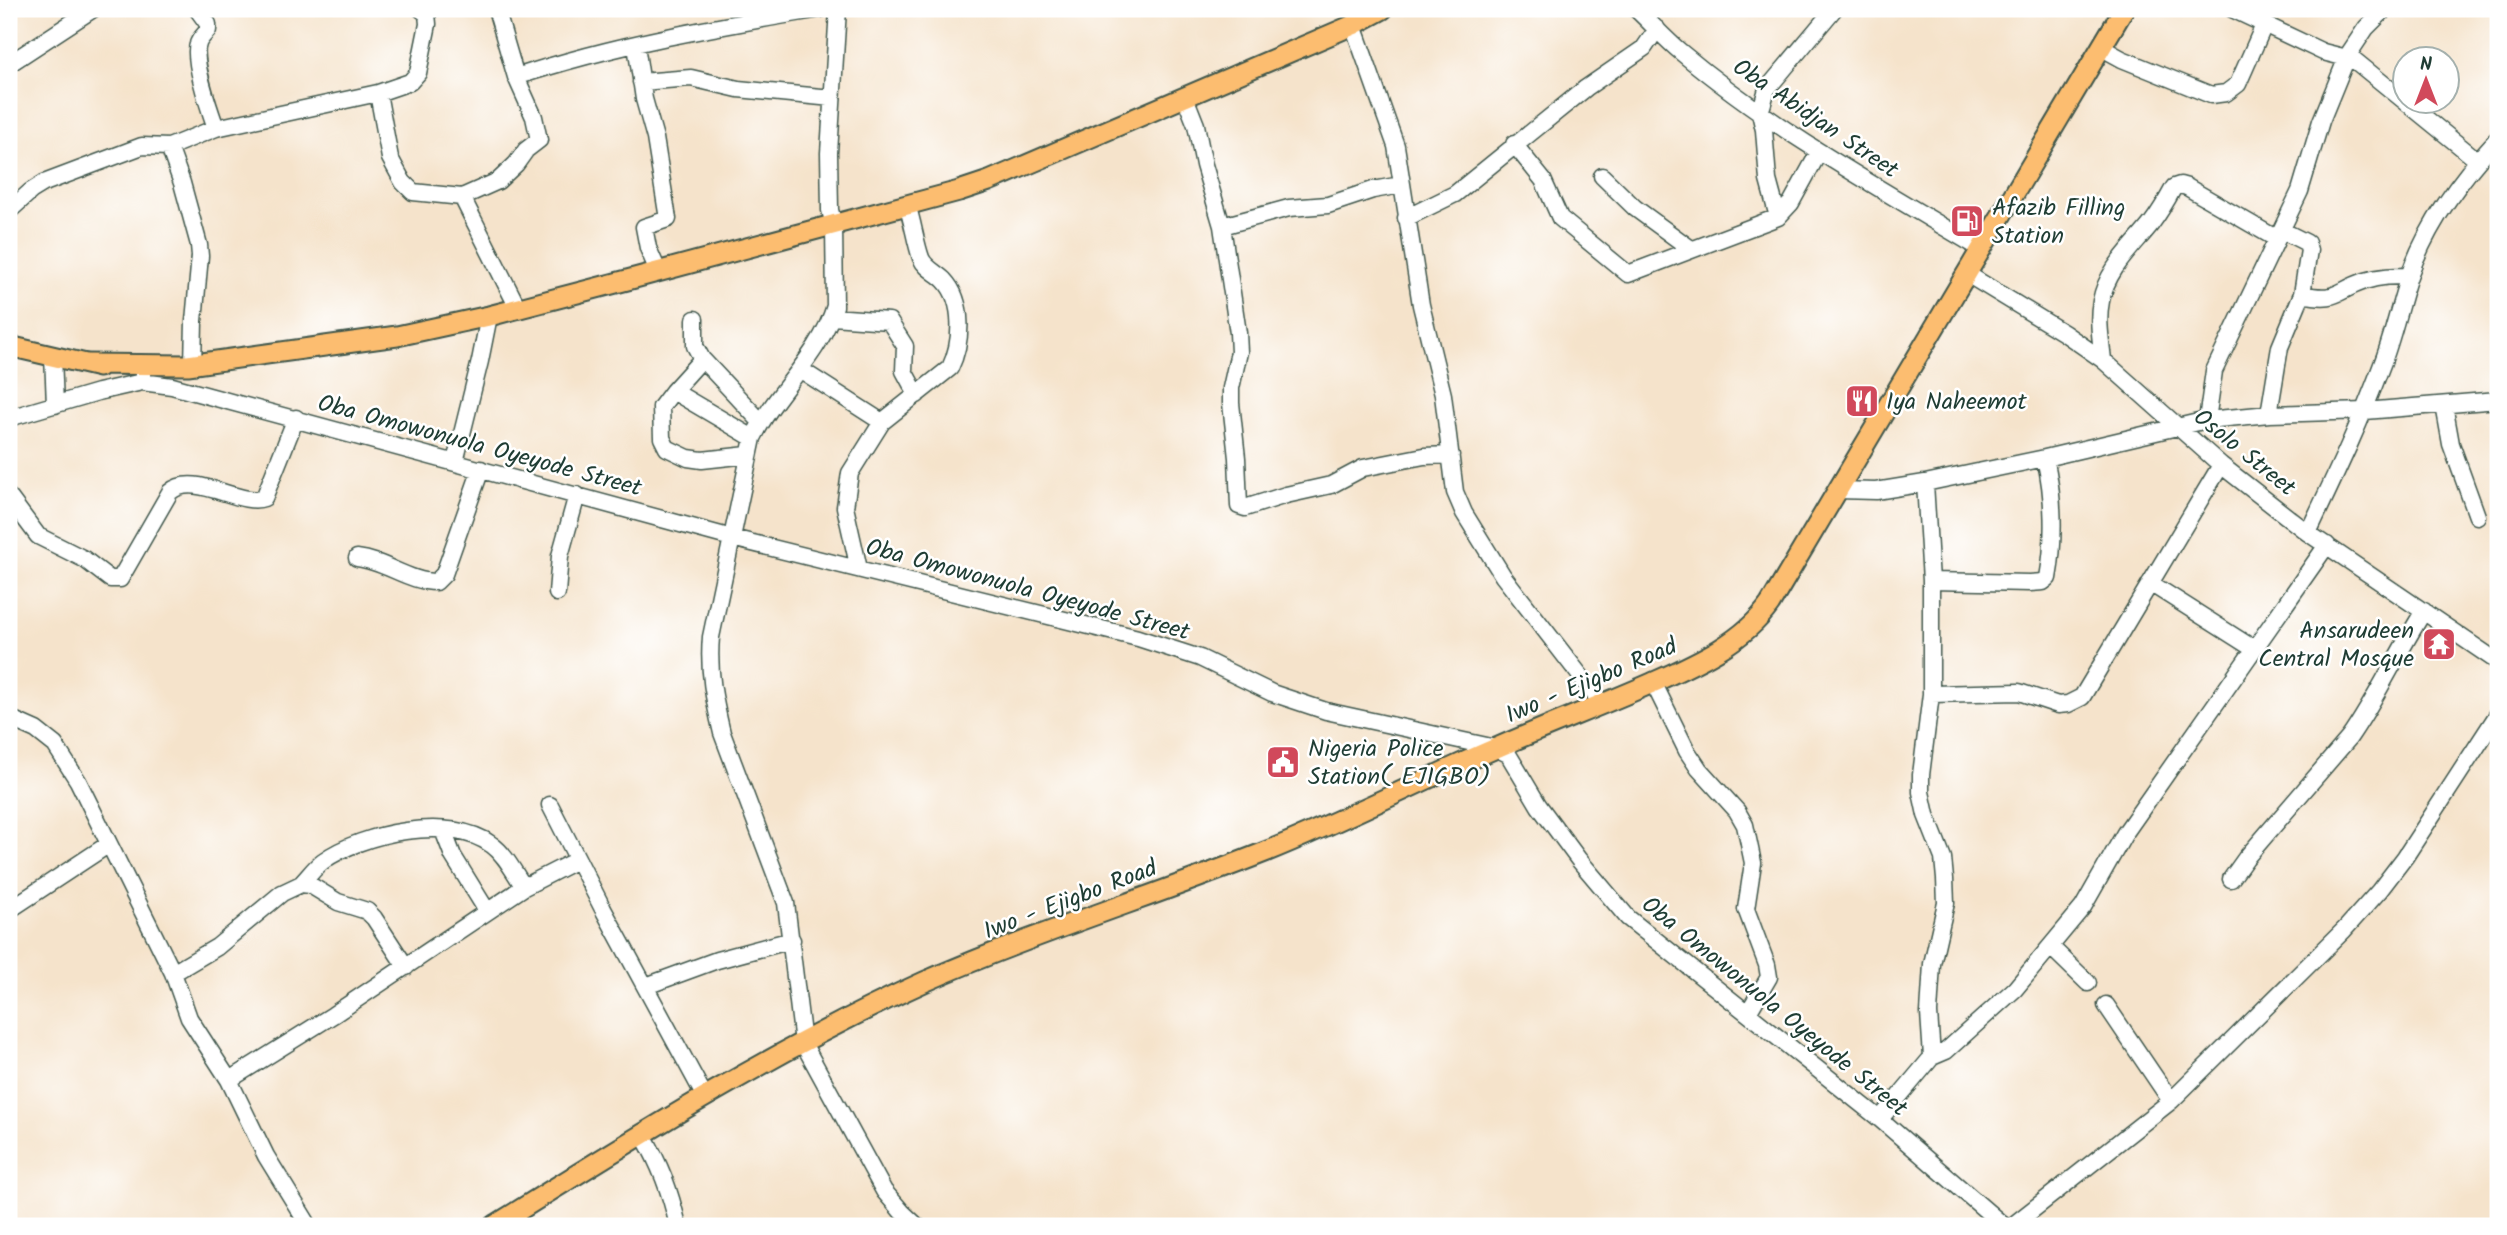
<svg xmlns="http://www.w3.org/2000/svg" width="2507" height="1235" viewBox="0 0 2507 1235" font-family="Kalam,sans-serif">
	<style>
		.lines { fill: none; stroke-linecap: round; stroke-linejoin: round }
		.minor-casing { stroke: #3f564b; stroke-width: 19 }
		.major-casing { stroke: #3f564b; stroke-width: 23 }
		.minor { stroke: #fff; stroke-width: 16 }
		.major { stroke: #fcbd6f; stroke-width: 19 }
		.labels { text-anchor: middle; stroke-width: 5; stroke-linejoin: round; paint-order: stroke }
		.street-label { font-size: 24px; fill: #1f3d34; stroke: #fff }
		.poi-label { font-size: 24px; fill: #1f3d34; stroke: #fff; text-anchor: start }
	</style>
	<rect width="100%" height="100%" fill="#fff"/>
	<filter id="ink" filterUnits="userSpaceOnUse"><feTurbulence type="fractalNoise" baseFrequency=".0143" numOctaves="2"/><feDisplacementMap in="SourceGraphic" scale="14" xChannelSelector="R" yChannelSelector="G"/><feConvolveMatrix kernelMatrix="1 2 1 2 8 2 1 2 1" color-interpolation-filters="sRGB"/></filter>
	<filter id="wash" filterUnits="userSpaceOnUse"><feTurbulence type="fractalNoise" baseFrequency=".00686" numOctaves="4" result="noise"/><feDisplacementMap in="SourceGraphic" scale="28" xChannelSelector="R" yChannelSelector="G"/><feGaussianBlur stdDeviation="1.57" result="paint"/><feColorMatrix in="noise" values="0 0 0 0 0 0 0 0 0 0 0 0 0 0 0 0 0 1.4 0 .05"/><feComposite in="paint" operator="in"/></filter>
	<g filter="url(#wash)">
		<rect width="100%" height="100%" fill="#f5e3cb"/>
	</g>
	<g filter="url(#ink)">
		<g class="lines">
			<g class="minor-casing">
				<path id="minor" d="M197,9L208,24V30C205,34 199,39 198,44C192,59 210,111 216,128
					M838,9L829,153L830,210L834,225L835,306C820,356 775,392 753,438L711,637C708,671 714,700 722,733L786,903L803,1043L884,1191L902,1212L917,1226
					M1636,9C1652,24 1666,40 1682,53C1774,130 1879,188 1981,249
					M2232,9L2323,52L2343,57L2348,55L2477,160
					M1353,25L1396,146L1421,305L1443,395L1455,492L1464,513L1503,576L1603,705
					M636,45L644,99L655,138L668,219L644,227L648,248L658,271
					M2102,48L2122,59L2211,95L2226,93L2238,84L2264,25
					M9,64L93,9
					M516,77C615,44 719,26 821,9
					M641,82L691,78L738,89L832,98
					M378,93L390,158L403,182L413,192L462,197L498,181L516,164L526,150L539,140L534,117L516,77L496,9
					M1185,97L1196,125L1204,165L1222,226L1238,333L1239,352L1231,388V403L1237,458L1239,506L1245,508L1286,495L1331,485L1363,468L1424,456L1451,455
					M1514,144L1543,180L1560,218L1628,274L1778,217L1791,203L1819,152
					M169,147L182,183L199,245L200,256L194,321L193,365
					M1602,176L1635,208L1691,249
					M462,197L518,308
					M9,211L31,191L44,183L142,146L169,147L216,128L378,93L410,82L418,73L428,24L427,14L421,9
					M1778,217L1768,180L1764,130L1760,113L1767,89L1834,9
					M1406,218L1455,194L1586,88L1644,48L1657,29
					M1222,226L1289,208L1328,205L1373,190L1401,185
					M1967,274L2064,333L2103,360L2221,465L2308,533L2498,662
					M2302,294C2339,302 2335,291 2365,281C2380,276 2394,276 2409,276
					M832,317L889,321L905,346L904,371L917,395
					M695,319V346L702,359L761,422
					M53,356L55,405
					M702,359L673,391L661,407L662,438L667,448L688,458L702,460L748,455
					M2103,360C2101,341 2097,320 2101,301C2107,269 2132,248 2151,224C2160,212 2167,200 2174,187L2180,185L2187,187L2277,239
					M801,370L882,422
					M142,382L172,386L732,538L1138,638L1200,658L1272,693L1326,711L1496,748L1508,754L1539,806L1579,860L1628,918L1880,1119L2004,1226
					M673,391L753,438
					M2444,405L2451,444L2477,516
					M2269,414L2280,347L2302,294L2309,250L2307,243L2281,230
					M9,418L98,392L142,382L143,377
					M2207,420L2214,371L2300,191L2321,121L2348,55L2366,28L2385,9
					M455,462L480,361L489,316
					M1925,483L1931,581V694L1921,775V792L1926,815L1943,858L1945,879L1946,903L1932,964L1929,1013L1932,1057
					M1837,490L1876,491L1925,483L2045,458L2207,420L2269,414L2365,411L2498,400
					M9,497L38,536L84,559L110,579H120L170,492C194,471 241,507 264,498L296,418
					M2308,533C2334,478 2360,424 2381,367C2393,337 2399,306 2409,276C2427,224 2461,178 2498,138
					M357,558C385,561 409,582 436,582L444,574L481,469
					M859,569L845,507L850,473L882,422L950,368C962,343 965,302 944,280C937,273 925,268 921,258C915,241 913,222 907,205
					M1931,581L2030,583L2043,582L2048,578C2055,540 2054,496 2045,458
					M2150,583L2254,649
					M557,593L560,556L577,495
					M1653,682L1687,751L1699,769L1737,811L1745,825L1753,863L1746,909L1767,965L1769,977L1748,1013
					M1931,694L2019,692L2058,705L2068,704L2082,697L2221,465
					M9,718L36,730L55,745L78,781L173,973L189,1018L229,1080L266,1156L309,1226
					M550,805L603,909L705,1097
					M443,830L453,856L487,911
					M2231,879L2246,858L2349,738C2377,698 2397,653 2424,611
					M301,884C308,877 315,867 323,861C362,833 451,814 492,845C506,855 514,873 524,887
					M9,910L109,844
					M2051,947L2088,983
					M173,973L217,947L282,893L301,884L310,885L338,902L367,911L374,918L406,967
					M646,986L717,960L792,940
					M2106,1005L2171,1101
					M229,1080L333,1015L524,887L577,860
					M1880,1119L1932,1057L1946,1051L2015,989L2083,907L2125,833L2327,545
					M642,1133C660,1165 670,1190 678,1226
					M2012,1226L2171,1101L2344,930L2379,891L2405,857L2498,714"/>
			</g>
			<g class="major-casing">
				<path id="major" d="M9,346L99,367
					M88,364L188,365L397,336L489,316L631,279L959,191L989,181L1353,25L1383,9
					M494,1226C633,1139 774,1050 924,982C1035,933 1152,897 1265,852C1343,821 1417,782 1494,749C1546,726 1600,706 1652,683C1694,664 1743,643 1770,604L2124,9"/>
			</g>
			<use href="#minor" class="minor"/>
			<use href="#major" class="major"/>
		</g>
	</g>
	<defs>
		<g id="fuel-square" transform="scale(1.75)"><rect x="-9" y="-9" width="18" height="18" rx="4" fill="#d1495b" stroke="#fff"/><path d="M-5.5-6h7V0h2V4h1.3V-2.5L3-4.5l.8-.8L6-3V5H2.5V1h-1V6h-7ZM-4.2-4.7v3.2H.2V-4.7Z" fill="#fff"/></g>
		<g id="restaurant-square" transform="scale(1.75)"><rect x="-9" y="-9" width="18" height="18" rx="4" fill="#d1495b" stroke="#fff"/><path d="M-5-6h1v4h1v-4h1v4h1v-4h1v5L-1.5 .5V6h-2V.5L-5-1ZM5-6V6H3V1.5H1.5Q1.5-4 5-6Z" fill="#fff"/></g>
		<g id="temple-square" transform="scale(1.75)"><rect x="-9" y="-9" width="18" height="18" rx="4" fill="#d1495b" stroke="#fff"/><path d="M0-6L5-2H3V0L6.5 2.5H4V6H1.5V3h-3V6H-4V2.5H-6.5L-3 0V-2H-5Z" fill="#fff"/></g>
		<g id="civic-square" transform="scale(1.75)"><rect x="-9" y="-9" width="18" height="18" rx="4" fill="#d1495b" stroke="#fff"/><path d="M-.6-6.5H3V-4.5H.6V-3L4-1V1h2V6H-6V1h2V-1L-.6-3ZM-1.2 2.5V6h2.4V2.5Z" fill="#fff"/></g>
	</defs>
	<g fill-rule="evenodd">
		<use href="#fuel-square" x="1967" y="221"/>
		<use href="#restaurant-square" x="1862" y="401"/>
		<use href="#temple-square" x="2439" y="644"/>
		<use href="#civic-square" x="1283" y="762"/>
	</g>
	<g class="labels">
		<g class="street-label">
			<text transform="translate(1816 118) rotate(34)" y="8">Oba Abidjan Street</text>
			<text transform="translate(480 445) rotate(15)" y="8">Oba Omowonuola Oyeyode Street</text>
			<text transform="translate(2245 452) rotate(39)" y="8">Osolo Street</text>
			<text transform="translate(1028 589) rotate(15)" y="8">Oba Omowonuola Oyeyode Street</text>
			<text transform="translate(1591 680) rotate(-23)" y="8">Iwo - Ejigbo Road</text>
			<text transform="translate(1070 899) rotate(-21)" y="8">Iwo - Ejigbo Road</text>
			<text transform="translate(1775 1006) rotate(39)" y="8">Oba Omowonuola Oyeyode Street</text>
		</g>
		<g class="poi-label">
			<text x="1992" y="215">Afazib Filling<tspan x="1992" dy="28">Station</tspan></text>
			<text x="1886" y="409">Iya Naheemot</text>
			<text x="2414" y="638" text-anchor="end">Ansarudeen<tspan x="2414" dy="28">Central Mosque</tspan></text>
			<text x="1308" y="756">Nigeria Police<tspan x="1308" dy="28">Station( EJIGBO)</tspan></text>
		</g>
	</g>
	<rect width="2507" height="1235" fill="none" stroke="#fff" stroke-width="35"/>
	<g transform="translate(2426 80)"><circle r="33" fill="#ffffff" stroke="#a5b1ae" stroke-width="2"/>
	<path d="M0-5L12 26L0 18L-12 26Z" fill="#d1495b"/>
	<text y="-10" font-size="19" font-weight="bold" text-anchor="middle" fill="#1f3d34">N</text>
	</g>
</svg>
